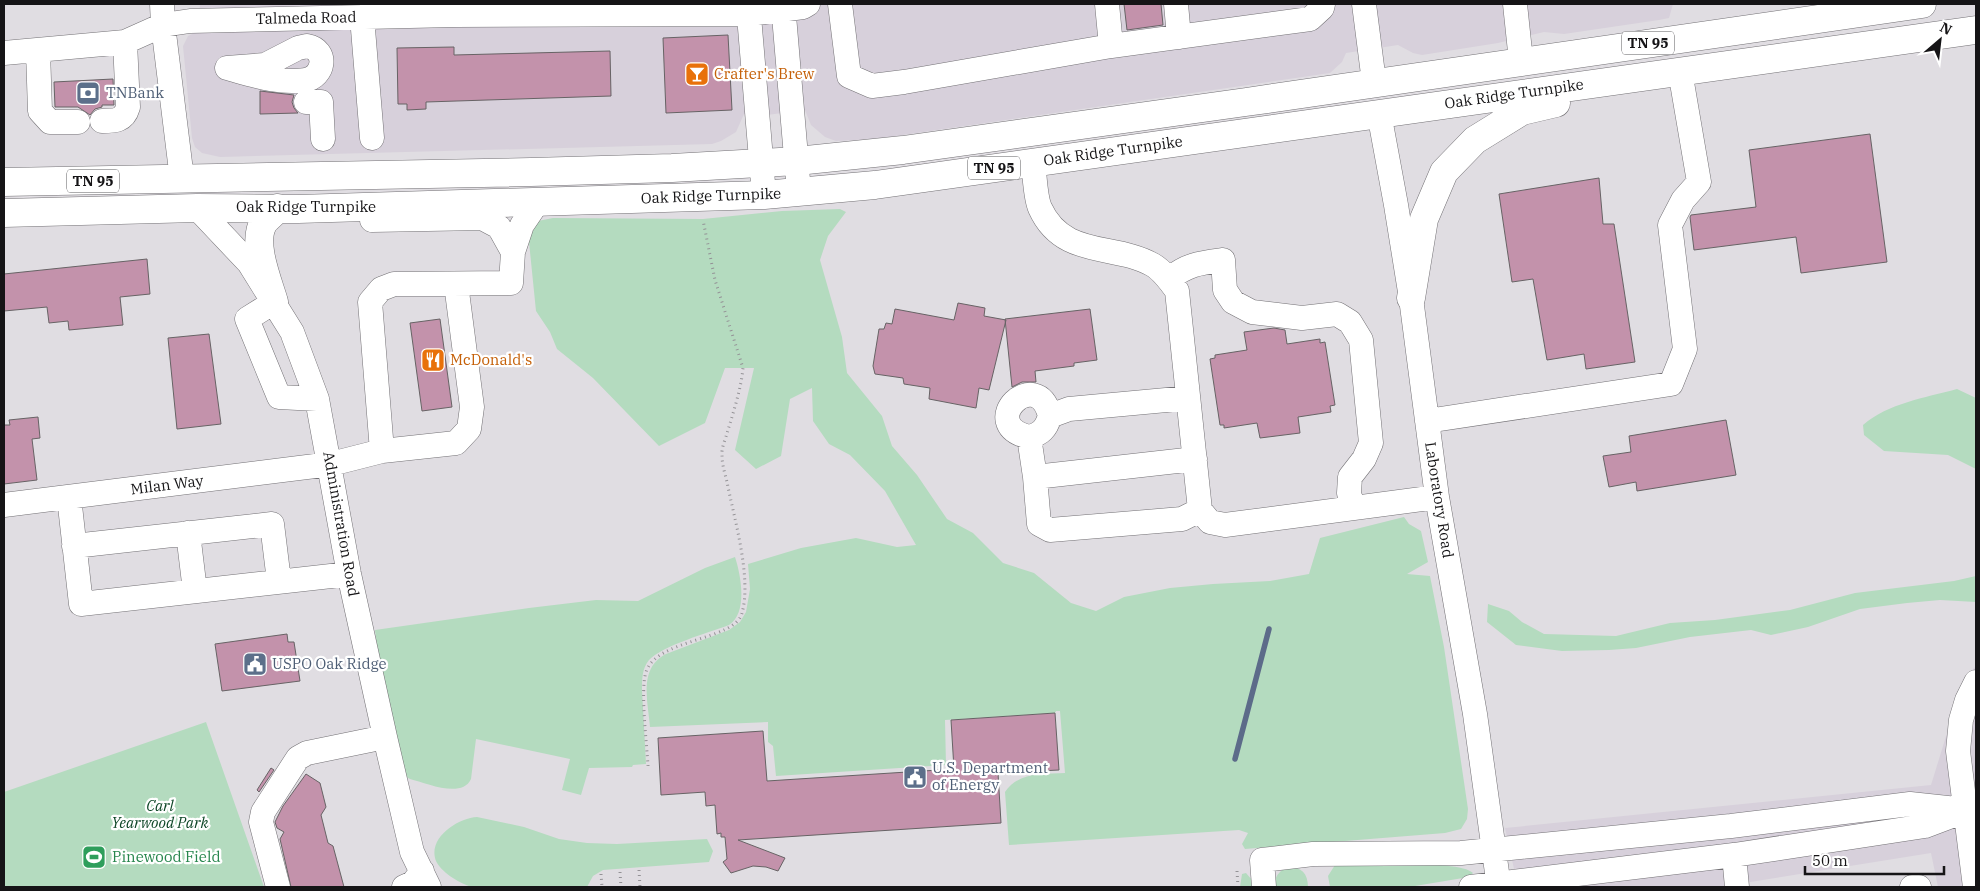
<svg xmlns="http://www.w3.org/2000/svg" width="1980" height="891" viewBox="0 0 1980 891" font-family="'IBM Plex Serif',serif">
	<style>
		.built { fill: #d7d0db }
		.green { fill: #b4dbbf }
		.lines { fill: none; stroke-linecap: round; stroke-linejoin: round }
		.stream { stroke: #5c6b89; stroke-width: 5.5 }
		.building { fill: #c392ab; stroke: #676365 }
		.minor-casing { stroke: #737175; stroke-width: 25 }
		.highway-casing { stroke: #737175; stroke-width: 29 }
		.path { stroke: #949296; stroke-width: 3; stroke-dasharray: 1 4; stroke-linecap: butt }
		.minor { stroke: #fff; stroke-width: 24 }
		.highway { stroke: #fff; stroke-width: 28 }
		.labels { text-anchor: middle; stroke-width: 4.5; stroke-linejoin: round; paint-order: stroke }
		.shield { fill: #fff; stroke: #5b5a5c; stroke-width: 1 }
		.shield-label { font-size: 14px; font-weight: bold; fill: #151416 }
		.street-label { font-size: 15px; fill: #151416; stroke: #fff }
		.food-label { font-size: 15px; fill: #c56008; stroke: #fff; text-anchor: start }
		.service-label { font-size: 15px; fill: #4e5e75; stroke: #fff; text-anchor: start }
		.park-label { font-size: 15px; font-style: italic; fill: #0d4626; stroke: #fff }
		.leisure-label { font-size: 15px; fill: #27864d; stroke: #fff; text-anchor: start }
	</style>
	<rect width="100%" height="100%" fill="#e0dde2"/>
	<path class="built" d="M198,4H1673L1669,18L1659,20L1564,34L1544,32L1498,43L1422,55L1413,53L1398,45L1346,53L1342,62L1330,73L875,139L836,141L825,137L811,125L805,110L767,115L744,114L736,132L721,141L712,144L220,157L202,153L195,147L192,138L183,46L188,36L198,31L200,4Z
		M1976,666V887H1938L1931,853L1719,887H1518L1505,828L1931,785L1964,678Z"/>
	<path class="green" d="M840,209L846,212L828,236L820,260L842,337L847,373L882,416L892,446L917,475L947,519L973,533L1003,563L1034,573L1071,603L1096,611L1124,597L1170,588L1213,584L1270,581L1309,574L1320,538L1404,517L1409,524L1421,531L1428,562L1407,574L1430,576L1444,647L1468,809L1467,819L1461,829L1445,833L1245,849L1242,844L1248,833L1239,830L1009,845L1005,792C1018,772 1043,774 1065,773L1060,711H1056L1055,713L945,720L946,765L776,776L773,746L768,742V722L650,727C648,702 638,668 666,654L729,630L740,622L746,612L750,589L748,564L801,548L856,538L897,547L916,545L885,491L850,455L829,444L813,421L812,388L790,399L781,456L756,469L735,450L754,368H725L705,423L659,446L593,378L557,349L550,332L536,311L528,232L538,221L553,218L703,219L782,211Z
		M1957,389L1976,398V469L1948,455L1884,451L1864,435L1863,425C1889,403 1924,398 1957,389Z
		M735,557C741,575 748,613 729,625C710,632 662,646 649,660C642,668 642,680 642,690L646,764L633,765L632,767L589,768L581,795L562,790L570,759L476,739L471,779C462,799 426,783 410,779L405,776L378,657L375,630L529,608L596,600L638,601L705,568Z
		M1976,576V602L1940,600L1907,603L1860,609L1808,627L1771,635L1751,630L1690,637L1636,648L1609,650L1562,651L1516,645L1487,622L1488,604L1509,611L1522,622L1544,634L1616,636L1670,623L1715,620L1790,610L1855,593L1954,581Z
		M206,722L264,887H4V792Z
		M477,817L524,827L559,839L587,843L617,844L707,839L713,851L709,862L603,870L593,876L587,887C558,887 529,887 499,887C491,887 477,890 469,886C458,882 441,872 436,861C427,838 458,818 477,817Z
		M1335,865C1358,865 1459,859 1473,873L1469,877L1409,887H1330L1328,876Z
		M1286,867C1300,866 1308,872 1308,887H1275C1274,877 1278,873 1286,867Z
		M1246,873L1252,880L1254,887H1240L1242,874Z"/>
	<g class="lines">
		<path class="stream" d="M1235,759L1269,629"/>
	</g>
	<path class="building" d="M1124,4H1161L1163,25L1127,30Z
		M728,35L732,110L666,113L663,38Z
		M454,47V55L610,51L611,96L426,102V109L407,110V104H398L397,48Z
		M113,79L114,105H102V107L95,109L90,115L78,107H55L54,82Z
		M260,91L294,95L292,102L294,108L298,113L260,114Z
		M1870,134L1887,262L1801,273L1796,237L1694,250L1690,217L1691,215L1756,207L1749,150Z
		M1599,178L1603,224H1614L1635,362L1586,369L1584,354L1547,360L1533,279L1512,282L1499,194Z
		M147,259L150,294L120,297L123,325L69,330L68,321L49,323L47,307L4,311V274Z
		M958,303L985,308L984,316L1006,320L989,390L979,388L976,408L929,399L930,388L904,384L903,378L875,374L873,366L879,329H884L886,323L892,324L895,309L954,320Z
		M1090,309L1097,360L1074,363V366L1035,371L1036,382H1022L1012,387L1005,319Z
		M440,319L452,407L422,411L410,323Z
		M1274,328L1285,330L1287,344L1320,339V343L1325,342L1335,405L1330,406L1331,412L1298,417L1300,433L1260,438L1257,423L1224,428V425H1220L1210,359L1215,358V355L1247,350L1244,332Z
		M209,334L221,424L177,429L168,338Z
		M38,417L40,438L32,439L37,480L4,484V425H10L9,420Z
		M1726,420L1736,475L1637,491L1636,482L1609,487L1603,456L1631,452L1629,436Z
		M287,634L288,642H294L300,681L222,691L215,644Z
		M1055,713L1059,770L998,773L1001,823L738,840L785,858L778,871L766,867L753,866L731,873L723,862L727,859L725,837H721V833L717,834L715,805L706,806L705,792L661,795L658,738L763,731L767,781L954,769L951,720Z
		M271,768L274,770L259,792L257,790Z
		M306,774L320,783L326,807L321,815L328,843L333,846L344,887H291L280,839L284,832L277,828L275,822L283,806Z"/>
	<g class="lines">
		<g class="minor-casing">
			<path id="minor" d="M162,4L163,25L182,179
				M748,4L764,195
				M783,4L799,192
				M840,4L849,76L872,86L904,82L1111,46L1310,19L1322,8L1323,4
				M1107,4L1111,46
				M1176,4L1179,37
				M1364,4L1374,82
				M1515,4L1521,61
				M362,17L372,138
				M307,46C329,50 324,77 305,80C279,84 253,75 227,68L265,65L298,48Z
				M38,51L40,111L50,122H78
				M4,53L125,42L163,25L190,21L454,15L749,14L803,7L808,4
				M306,102H321L323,139
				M1379,113L1396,205L1411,298L1437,497L1475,714L1499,887
				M102,121C115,121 124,121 128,107L125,42
				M1033,163C1035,175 1035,197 1040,208C1063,259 1115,243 1153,265C1163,271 1170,281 1177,291L1200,510L1210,522L1225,525L1437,497
				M197,208L249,263L292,332L317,399L349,574L385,737L412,852L429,887
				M372,220L482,218L499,227L513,252
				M1169,279C1188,264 1200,263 1223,260L1225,290L1233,302L1252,312L1302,318L1337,314L1350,322L1361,340L1371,443L1364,459L1350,477L1349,493L1353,508
				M456,284L472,407L469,429L456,443L382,451L370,302L381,289L394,284L511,283L513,252L522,225L537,203
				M274,302L247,319L279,397L317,399
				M1188,398L1069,409L1050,416C1046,429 1041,434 1029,437L1035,477L1039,524L1050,530L1182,519L1200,510
				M1427,421L1671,384L1685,349L1670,225L1683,200L1699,182L1680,71
				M1029,437C975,424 1037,363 1050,416
				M1035,477L1195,459
				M69,497L81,604L349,574
				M4,505L331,464L382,451
				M188,533L195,591
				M74,546L272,524L279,581
				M1734,855L1737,887
				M278,887L261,822L263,812L294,764L298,758L307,753L385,737
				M404,887L413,883L422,871
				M1264,887L1262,860L1313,854L1461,853L1731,826L1910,804L1966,810L1976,809
				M1471,887L1734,855L1925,826L1962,812
				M1912,887H1919
				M1975,887L1958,751L1961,720L1967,700L1976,682"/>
		</g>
		<g class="highway-casing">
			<path id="highway" d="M4,182L531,172L672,168L797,161L903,150L1246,102L1922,4
				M4,213L197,208L298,209L764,195L875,185L1976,30
				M1411,298L1424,219L1444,172L1475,140L1522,111L1556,103
				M274,302C268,281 251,242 264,222C268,217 274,213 278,208"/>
		</g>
		<path class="path" d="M648,766C647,745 640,690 646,672C657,638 735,641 742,613C752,578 734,518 727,482C725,474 722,464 722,456C721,448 726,438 728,430C734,410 741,389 743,368L715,280L703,220
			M639,870L640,887
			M1237,871L1238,887
			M620,872L621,887
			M601,874L602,887"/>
		<use href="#minor" class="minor"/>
		<use href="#highway" class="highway"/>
	</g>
	<defs>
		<g id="bar-square" transform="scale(1.25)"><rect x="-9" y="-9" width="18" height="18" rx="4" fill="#e8710a" stroke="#fff"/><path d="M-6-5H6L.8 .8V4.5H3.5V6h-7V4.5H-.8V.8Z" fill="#fff"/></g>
		<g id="bank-square" transform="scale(1.25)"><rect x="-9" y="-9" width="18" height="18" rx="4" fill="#5c6f8a" stroke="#fff"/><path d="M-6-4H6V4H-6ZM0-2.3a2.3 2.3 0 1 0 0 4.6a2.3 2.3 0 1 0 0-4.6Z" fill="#fff"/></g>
		<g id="restaurant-square" transform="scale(1.25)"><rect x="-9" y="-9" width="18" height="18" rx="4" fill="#e8710a" stroke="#fff"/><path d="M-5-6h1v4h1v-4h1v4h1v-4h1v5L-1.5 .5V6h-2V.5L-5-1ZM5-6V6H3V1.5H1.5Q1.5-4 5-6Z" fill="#fff"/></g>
		<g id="civic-square" transform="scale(1.25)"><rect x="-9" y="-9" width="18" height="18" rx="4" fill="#5c6f8a" stroke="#fff"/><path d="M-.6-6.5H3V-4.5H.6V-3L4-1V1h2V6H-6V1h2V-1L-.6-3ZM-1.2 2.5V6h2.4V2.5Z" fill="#fff"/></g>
		<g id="stadium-square" transform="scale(1.25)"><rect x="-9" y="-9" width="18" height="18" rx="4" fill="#2e9e5b" stroke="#fff"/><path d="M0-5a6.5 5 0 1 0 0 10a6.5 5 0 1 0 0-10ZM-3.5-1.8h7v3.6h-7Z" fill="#fff"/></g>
	</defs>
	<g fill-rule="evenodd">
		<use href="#bar-square" x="697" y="74"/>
		<use href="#bank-square" x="88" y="93"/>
		<use href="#restaurant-square" x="433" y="360"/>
		<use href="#civic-square" x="255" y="664"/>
		<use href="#civic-square" x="915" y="777"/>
		<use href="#stadium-square" x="94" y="857"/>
	</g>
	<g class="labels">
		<g class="shield">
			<rect x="1622" y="31.5" width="52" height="23" rx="4"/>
			<rect x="968" y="156.5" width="52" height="23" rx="4"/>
			<rect x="67" y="169.5" width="52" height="23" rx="4"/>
		</g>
		<g class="shield-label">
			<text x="1648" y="48">TN 95</text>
			<text x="994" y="173">TN 95</text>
			<text x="93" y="186">TN 95</text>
		</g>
		<g class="street-label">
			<text transform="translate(306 18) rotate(-1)" y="5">Talmeda Road</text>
			<text transform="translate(1514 94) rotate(-8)" y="5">Oak Ridge Turnpike</text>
			<text transform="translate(1113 151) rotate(-8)" y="5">Oak Ridge Turnpike</text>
			<text transform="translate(711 196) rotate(-2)" y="5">Oak Ridge Turnpike</text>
			<text x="306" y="212">Oak Ridge Turnpike</text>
			<text transform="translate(167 485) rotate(-7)" y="5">Milan Way</text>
			<text transform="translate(1439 500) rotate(81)" y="5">Laboratory Road</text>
			<text transform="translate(341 524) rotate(80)" y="5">Administration Road</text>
		</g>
		<g class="food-label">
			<text x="714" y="79">Crafter's Brew</text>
			<text x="450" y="365">McDonald's</text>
		</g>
		<g class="service-label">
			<text x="106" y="98">TNBank</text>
			<text x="272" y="669">USPO Oak Ridge</text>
			<text x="932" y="773">U.S. Department<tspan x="932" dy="17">of Energy</tspan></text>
		</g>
		<g class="park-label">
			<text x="160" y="811">Carl<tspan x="160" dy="17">Yearwood Park</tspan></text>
		</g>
		<g class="leisure-label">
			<text x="112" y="862">Pinewood Field</text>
		</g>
	</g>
	<rect width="1980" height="891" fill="none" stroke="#151416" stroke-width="10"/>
	<g transform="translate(1940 40) rotate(28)" stroke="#ffffff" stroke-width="4" paint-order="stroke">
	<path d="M0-4L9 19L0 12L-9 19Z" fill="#151416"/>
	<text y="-8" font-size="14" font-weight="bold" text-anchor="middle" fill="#151416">N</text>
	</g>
	<path d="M1805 866v8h139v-8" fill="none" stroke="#151416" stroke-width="2.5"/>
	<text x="1812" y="866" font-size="15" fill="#151416" stroke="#ffffff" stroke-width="4" paint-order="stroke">50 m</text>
</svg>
